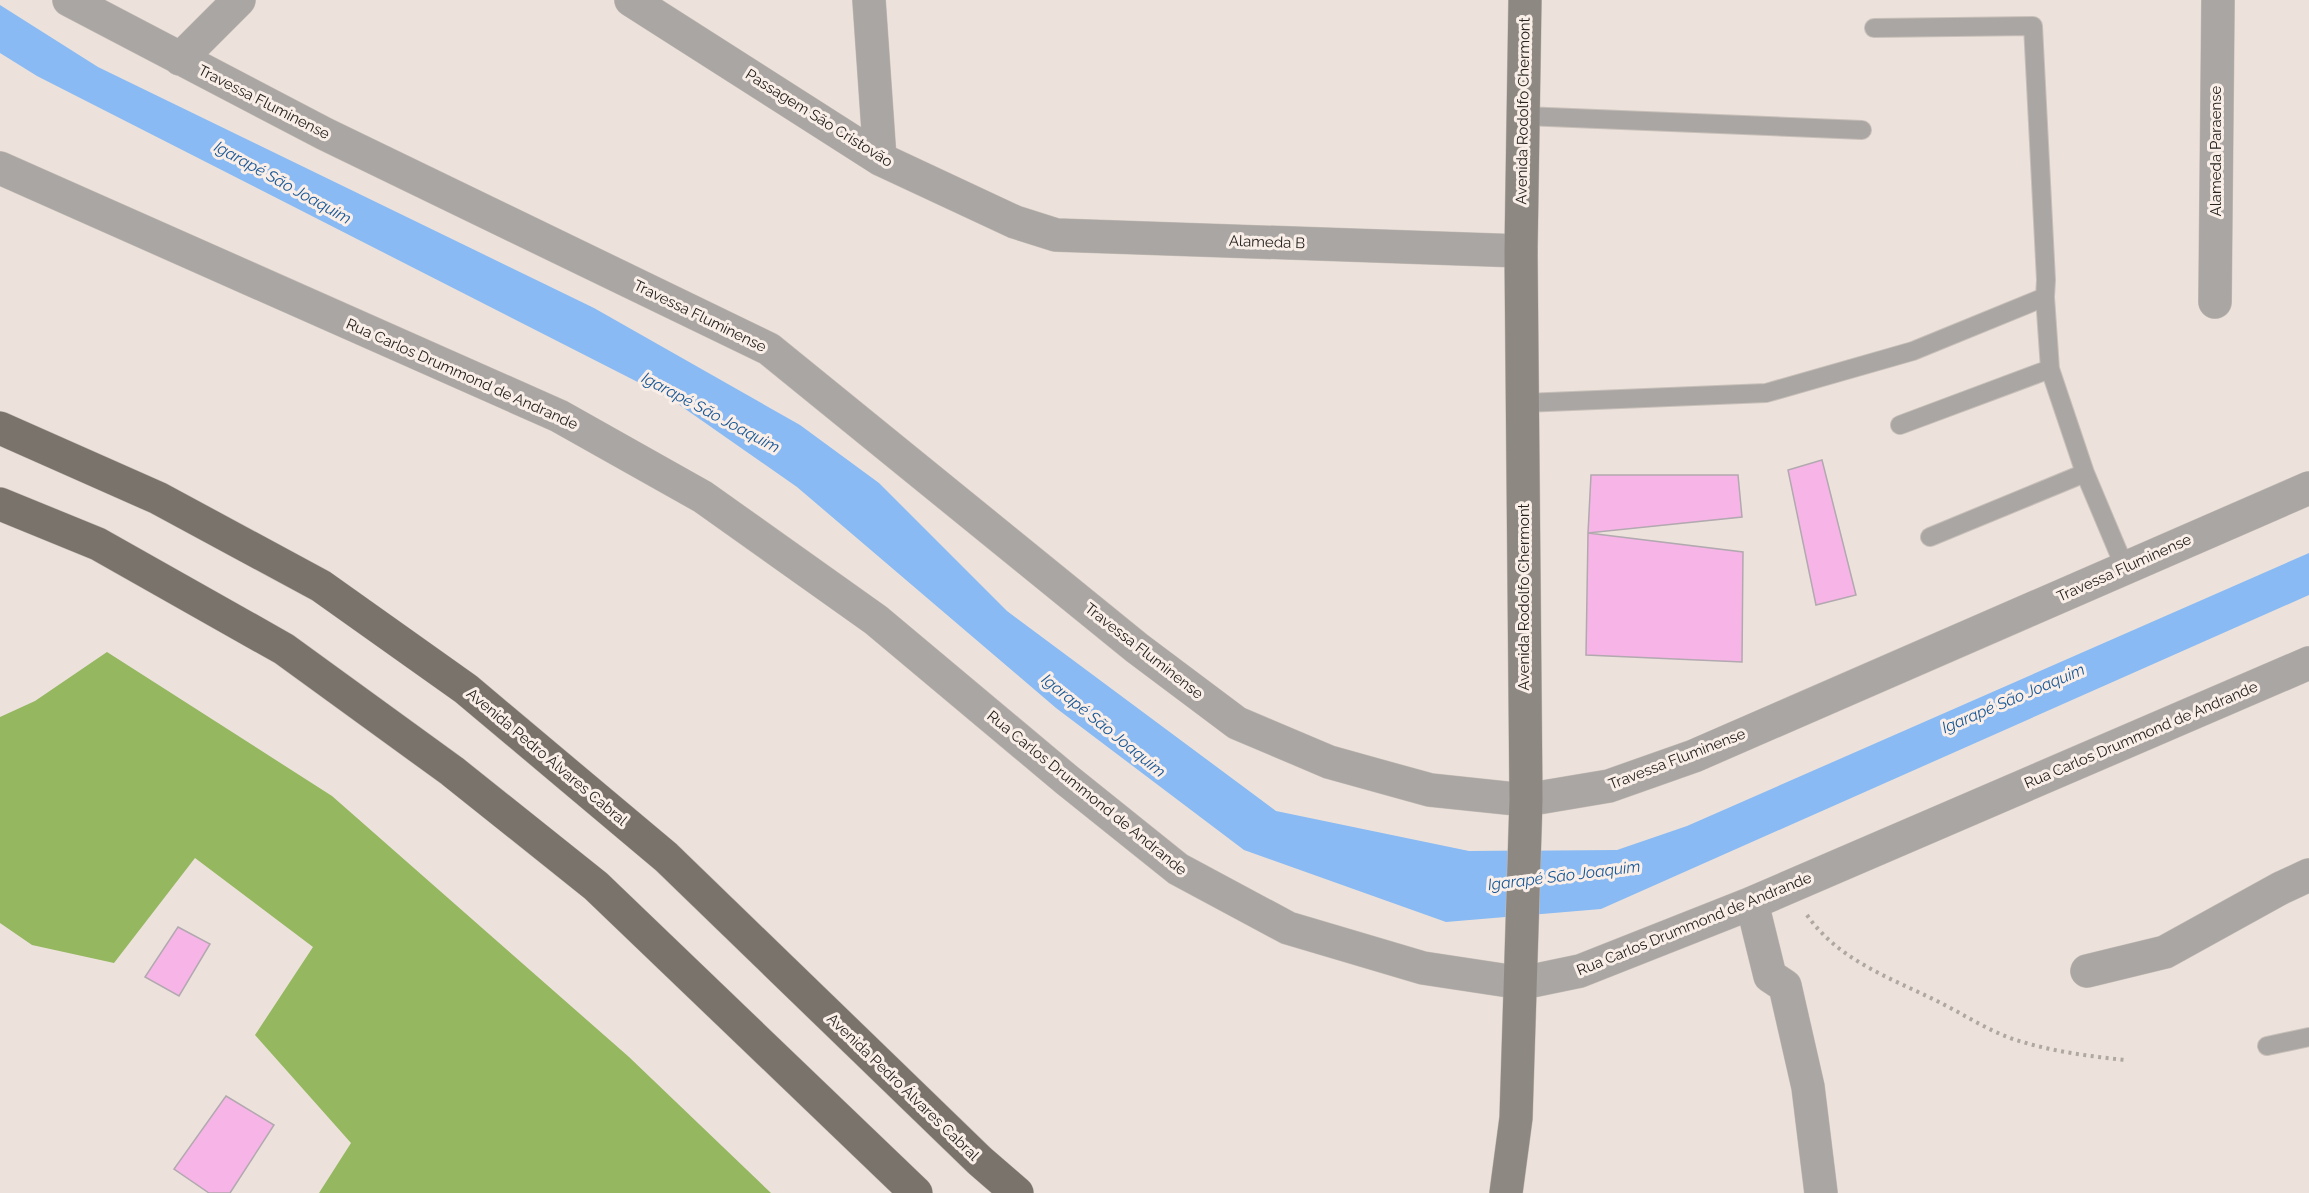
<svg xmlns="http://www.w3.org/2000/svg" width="2309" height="1193" viewBox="0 0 2309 1193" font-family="Raleway,sans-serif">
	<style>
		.forest { fill: #94b760 }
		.water { fill: #89baf3 }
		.building { fill: #f6b5e6; stroke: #b2a8af; stroke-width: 1.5 }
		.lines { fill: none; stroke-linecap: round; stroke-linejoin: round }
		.lane-casing { stroke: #c8bfb9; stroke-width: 20 }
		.street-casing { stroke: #c8bfb9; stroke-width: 34 }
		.secondary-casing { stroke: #c8bfb9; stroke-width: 34 }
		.primary-casing { stroke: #c8bfb9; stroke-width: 34 }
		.path { stroke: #afa7a1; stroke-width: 4; stroke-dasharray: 3 4.5; stroke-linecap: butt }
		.lane { stroke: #aaa6a3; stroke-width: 18 }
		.street { stroke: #aaa6a3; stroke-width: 33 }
		.secondary { stroke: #8e8883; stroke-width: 33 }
		.primary { stroke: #7a736c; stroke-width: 33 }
		.labels { text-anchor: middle; stroke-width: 6; stroke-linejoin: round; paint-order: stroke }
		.street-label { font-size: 15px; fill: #25211e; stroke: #faefe8 }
		.water-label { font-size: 16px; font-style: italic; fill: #185797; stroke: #faefe8 }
	</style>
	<rect width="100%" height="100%" fill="#ece2db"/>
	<path class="forest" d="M107,652L332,796L629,1057L771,1193H319L351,1143L255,1035L313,947L195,858L114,963L32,945L0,923V717L35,701Z"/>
	<path class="water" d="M0,5L98,67L594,308L800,425L879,483L1007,611L1276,811L1469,851L1617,850L1687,826L2309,553V595L1601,909L1446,922L1244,850L1056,708L797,487L671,399L37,76L0,53Z"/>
	<path class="building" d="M1822,460L1856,595L1816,605L1788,470Z
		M1591,475H1738L1742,517L1588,533Z
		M1588,533L1743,552L1742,662L1586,655Z
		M178,927L210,944L179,996L145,977Z
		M226,1096L274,1125L230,1193H209L174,1169Z"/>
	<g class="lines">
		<g class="lane-casing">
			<path id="lane" d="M1874,28L2033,26L2046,280L2045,297L2050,369L2085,473L2125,568
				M1523,116L1862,130
				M1523,403L1766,393L1913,351L2045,297
				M1900,425L2050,369
				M1930,537L2085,473
				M2267,1046L2309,1037"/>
		</g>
		<g class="street-casing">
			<path id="street" d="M69,0L325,134L769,349L1137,648L1237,723L1329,762L1430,790L1526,800L1609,786L1694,756L2309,488
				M631,0L880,159L1015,222L1056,235L1521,251
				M869,0L880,159
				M180,59L239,0
				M0,168L559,416L703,497L876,620L1067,780L1178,869L1288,928L1423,968L1522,983L1580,971L1752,903L2309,663
				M2215,302L2218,0
				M1752,903L1770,976L1785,986L1808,1087L1821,1193
				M2087,971L2165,952L2281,888L2309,875"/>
		</g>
		<g class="secondary-casing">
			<path id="secondary" d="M1506,1193L1516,1118L1526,800L1521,251L1525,0"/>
		</g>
		<g class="primary-casing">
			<path id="primary" d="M0,428L158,498L321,586L466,689L666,857L980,1161L1017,1193
				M0,504L98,544L284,649L452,771L596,886L916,1193"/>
		</g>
		<path class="path" d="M1807,915C1839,961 1891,978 1939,1002C1963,1014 1987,1030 2013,1039C2049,1051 2087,1056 2125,1060"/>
		<use href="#lane" class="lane"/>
		<use href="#street" class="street"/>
		<use href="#secondary" class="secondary"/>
		<use href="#primary" class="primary"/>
	</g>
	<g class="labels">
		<g class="street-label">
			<text transform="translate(264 102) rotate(27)" y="5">Travessa Fluminense</text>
			<text transform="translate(1523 111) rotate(-89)" y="5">Avenida Rodolfo Chermont</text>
			<text transform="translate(819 118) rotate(32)" y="5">Passagem São Cristovão</text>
			<text transform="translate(2216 151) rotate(-90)" y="5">Alameda Paraense</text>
			<text transform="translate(1267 242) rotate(2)" y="5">Alameda B</text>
			<text transform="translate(700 316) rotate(26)" y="5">Travessa Fluminense</text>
			<text transform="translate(462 374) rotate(24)" y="5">Rua Carlos Drummond de Andrande</text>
			<text transform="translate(2124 568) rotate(-24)" y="5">Travessa Fluminense</text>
			<text transform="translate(1524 597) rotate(-90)" y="5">Avenida Rodolfo Chermont</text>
			<text transform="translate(1144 651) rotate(38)" y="5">Travessa Fluminense</text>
			<text transform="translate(2141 735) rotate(-23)" y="5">Rua Carlos Drummond de Andrande</text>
			<text transform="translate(547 757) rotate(40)" y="5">Avenida Pedro Álvares Cabral</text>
			<text transform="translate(1677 759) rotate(-21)" y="5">Travessa Fluminense</text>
			<text transform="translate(1087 793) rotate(39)" y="5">Rua Carlos Drummond de Andrande</text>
			<text transform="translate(1694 924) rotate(-22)" y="5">Rua Carlos Drummond de Andrande</text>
			<text transform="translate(903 1087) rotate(44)" y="5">Avenida Pedro Álvares Cabral</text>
		</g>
		<g class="water-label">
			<text transform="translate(283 182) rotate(29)" y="6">Igarapé São Joaquim</text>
			<text transform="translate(711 412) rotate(28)" y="6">Igarapé São Joaquim</text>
			<text transform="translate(2013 698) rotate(-23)" y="6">Igarapé São Joaquim</text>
			<text transform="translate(1104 725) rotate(39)" y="6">Igarapé São Joaquim</text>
			<text transform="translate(1564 875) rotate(-7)" y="6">Igarapé São Joaquim</text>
		</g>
	</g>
</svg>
